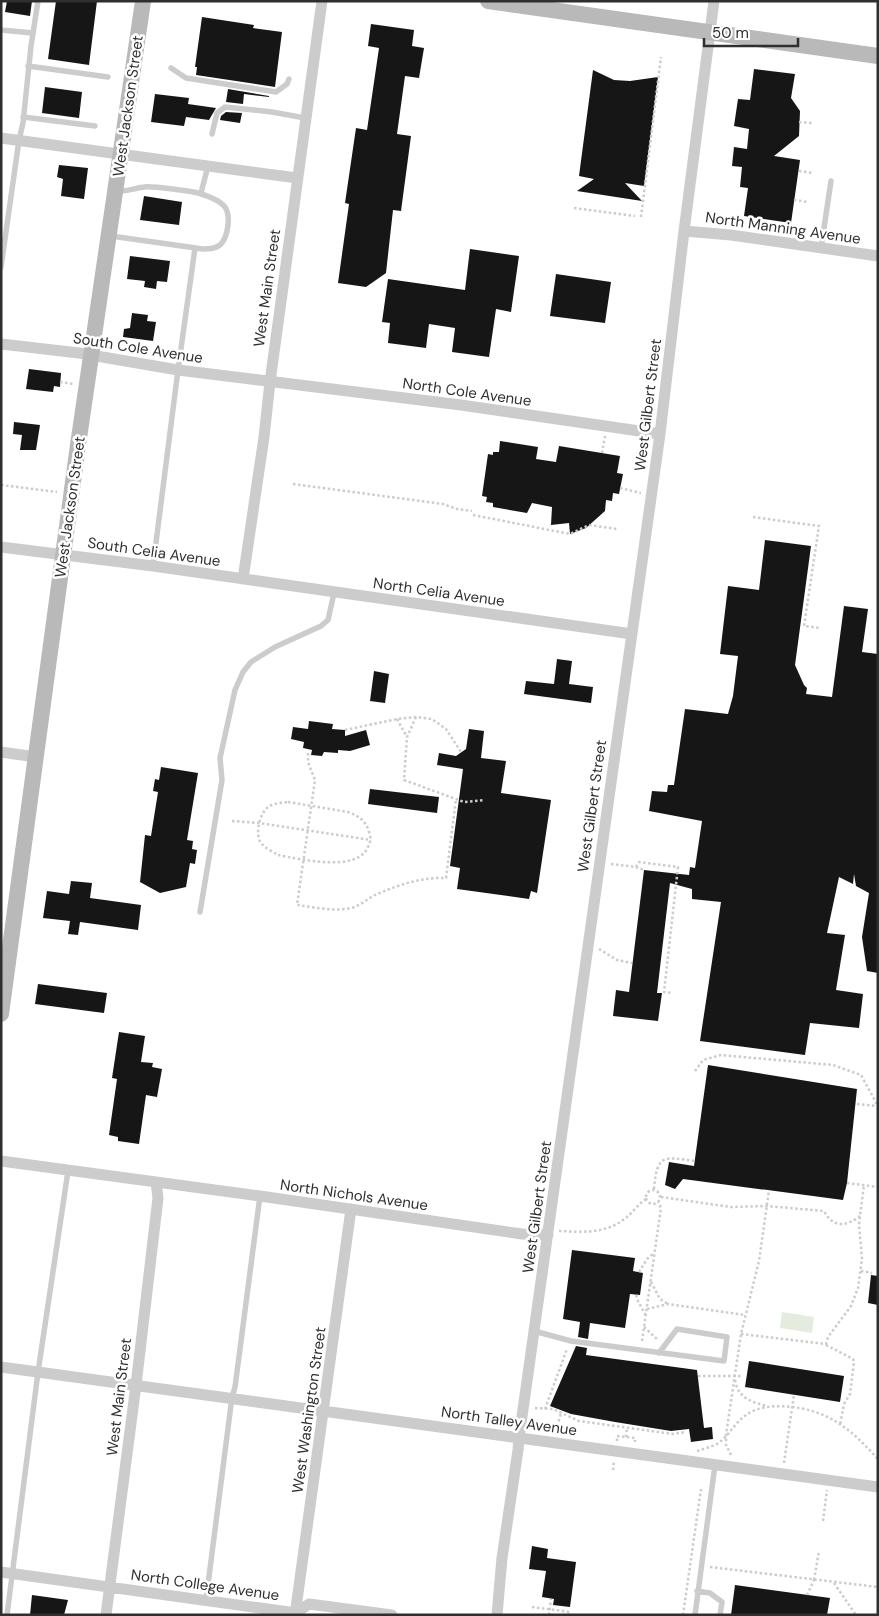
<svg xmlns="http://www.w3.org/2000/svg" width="879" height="1616" viewBox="0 0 879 1616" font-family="'DM Sans',sans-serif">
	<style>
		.green { fill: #e4ebdf }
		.building { fill: #161616 }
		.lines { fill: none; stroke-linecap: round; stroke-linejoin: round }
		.path { stroke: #ccc; stroke-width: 2.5; stroke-dasharray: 2.5 2.5; stroke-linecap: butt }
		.lane { stroke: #ccc; stroke-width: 5.5 }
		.street { stroke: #ccc; stroke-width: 11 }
		.secondary { stroke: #b9b9b9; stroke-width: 16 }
		.labels { text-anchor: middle; stroke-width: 5; stroke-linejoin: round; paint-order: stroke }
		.street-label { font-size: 15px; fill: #2f2f2f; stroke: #fff }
	</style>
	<rect width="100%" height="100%" fill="#fff"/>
	<path class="green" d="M782,1312L814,1317L812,1333L780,1328Z"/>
	<path class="building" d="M7,1H32L30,16L5,12Z
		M56,1H97L89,65L48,59Z
		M202,17L254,25L253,28L282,32L275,87L196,75L197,67H195Z
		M371,24L414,30L412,46L424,48L419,78L405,76L397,134L411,136L401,211L393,210L386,273L366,287L338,283L349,204L345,203L356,128L367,130L379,48L368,46Z
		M754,69L795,74L791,98L800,111L799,136L774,156L800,160L791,223L744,216L748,188L740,187L742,167L732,166L734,147L747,149L749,129L734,126L738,99L750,100Z
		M593,70L614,80L630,81L658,77L644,186L625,183L642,201L577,191L594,179L579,176Z
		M45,87L82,92L79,118L42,113Z
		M228,89L269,96V97L244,94L243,104L226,102Z
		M155,94L189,98L188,104L216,108L209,120L186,117L184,126L151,122Z
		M226,112L242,113L240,123L220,120L221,116Z
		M59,165L88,168L84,199L61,196L63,179L57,177Z
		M144,196L182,202L179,225L140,220Z
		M470,249L519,256L511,312L496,309L489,357L452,352L455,328L429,324L426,348L388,343L390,323L382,322L388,279L465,290Z
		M130,256L170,261L167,282L157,281L156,289L144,287L145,281L127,279Z
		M556,274L611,282L605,323L550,316Z
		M132,313L148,315L147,321L156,322L153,341L123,337L124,329L130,328Z
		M29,369L61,373L60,387L54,386L53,392L26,389Z
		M14,422L40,425L36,450H20L22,435L13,434Z
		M500,441L538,447L536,459L556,462L559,446L620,456L617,473L623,474L619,494L613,493L612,501L606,500L605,511L586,528L570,534L569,523L551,525L552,507L532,503L527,513L493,507V503L486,502L487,497L482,496L488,454L493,455V452H499Z
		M765,540L811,546L795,665L804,685L807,688L806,694L832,697L844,606L868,609L862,652L878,654V973L867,971L862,937L869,893L856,886L854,874L853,884L839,877L827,933L845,935L836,990L863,994L859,1028L810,1023L805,1055L700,1041L721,902L692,899V889L670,883L657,993H662L658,1021L613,1016L616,990L629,992L644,870L689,875L690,867L695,868L702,821L649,811L652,791L667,792L668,785H674L685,709L728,714L733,696L738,656L720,654L728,586L759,590Z
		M557,659L572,661L569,684L593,687L591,703L524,694L526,681L554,684Z
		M374,671L389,674L385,703L370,701Z
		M309,721L333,724L332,729L345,730V736L366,730L370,745L350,751L338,750V753L324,752L322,756L311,755L312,750L303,748L304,742L291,739L293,727L308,729Z
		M469,729L484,731L481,758L506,761L501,793L551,800L537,893L531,891L529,899L457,889L460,868L450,866L463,769L437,765L439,753L456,756L466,749Z
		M161,767L198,773L187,840L193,841L192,849L197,850L195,864L190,863L186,887L160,893L140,882L145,835L151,836L158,792L153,791L155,779L159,780Z
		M370,789L439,797L437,813L368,804Z
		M71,881L92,883L90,898L141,905L138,930L80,922L78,935L68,934L70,921L43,918L47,891L69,894Z
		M38,984L107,993L104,1013L35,1004Z
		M119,1032L145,1036L141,1062L153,1063L152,1067L162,1069L157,1097L146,1095L139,1144L118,1141V1137L109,1135L117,1079L112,1078Z
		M708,1065L857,1089L847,1183L843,1200L683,1179L675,1189L665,1185L669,1162L694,1166Z
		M572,1250L635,1258L633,1271L643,1273L640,1295L630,1294L625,1328L590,1323L588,1339L578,1337L580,1322L563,1319Z
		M871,1275L878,1276V1305L868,1303Z
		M576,1346L587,1348L586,1355L697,1370L704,1428L712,1427L713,1439L691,1442L689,1429L671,1431L615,1422L571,1414L550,1406Z
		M749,1361L844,1376L840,1402L745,1387Z
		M532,1546L548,1549L547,1558L576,1562L570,1607L553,1605L554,1599L542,1597L546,1571L529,1569Z
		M735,1585L830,1598L827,1615H731Z
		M32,1595L68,1600L64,1615H30Z"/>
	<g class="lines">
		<path class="path" d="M799,122L812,123
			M799,171L813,173
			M794,200L808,202
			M574,208L635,216
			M641,217L661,57
			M60,382L74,384
			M602,453L605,436
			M293,484L443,504L457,509L472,511
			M1,485L57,492
			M620,488L641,493
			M473,515L570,534L589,525L617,529
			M753,517L819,526L804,626L821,628
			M416,717L407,737L404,780L464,802L485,800
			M397,719L407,737
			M345,730L397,719L416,717L432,719L446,729L461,752
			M308,753V762L315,780L297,905C314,907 333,912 351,908C360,906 367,899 375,895C398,885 421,877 446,878L456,799
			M288,802L348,812C359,816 366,821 369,832C371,838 371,841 368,847C357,873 300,859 278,855C273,852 265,848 261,843C255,835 259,817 266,809C271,803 280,803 288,802Z
			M232,821L259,823L371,840
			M611,864L636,867L644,870
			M636,867L639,862L678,867L664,992L672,993
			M599,949L617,960L632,963
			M695,1071L703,1060L721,1055L833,1065L861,1075L878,1106
			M857,1104L878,1106
			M847,1183L878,1187
			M654,1189C657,1153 664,1157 695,1161
			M646 1197a7 7 0 1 1 14 0a7 7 0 1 1-14 0Z
			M661,1197L731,1207L767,1206L824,1211C833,1228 846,1227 860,1216
			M559,1231C581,1232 604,1234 623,1220C632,1214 638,1204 646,1199
			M861,1271L872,1273
			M639,1272L647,1259L654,1253
			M651,1282L660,1299L668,1304
			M636,1295L638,1301L646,1316
			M647,1309L668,1304L745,1315
			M644,1327L658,1340
			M741,1334L826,1344L828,1337L851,1306L858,1288L862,1259L859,1224L864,1185
			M642,1341L661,1208L658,1202
			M826,1345L853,1359L854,1362L850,1394L844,1404L840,1425
			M698,1376H742
			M735,1380C738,1398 751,1402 767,1406
			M535,1408L553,1409L579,1421L673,1434L686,1432
			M545,1409L567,1349
			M556,1431L561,1413
			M626,1437L627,1428
			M617,1441V1436L635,1438V1442
			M697,1451C705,1448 717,1446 722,1440C731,1432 736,1422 746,1415C768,1399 813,1407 835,1421C852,1431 865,1445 878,1459
			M731,1455L726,1445V1435L741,1334L759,1261L769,1190
			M784,1463L794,1395
			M613,1470L614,1461
			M823,1521L827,1490
			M710,1567L878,1587
			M814,1580L819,1551
			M834,1583L856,1615
			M807,1595L814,1580
			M532,1607L570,1612L569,1615
			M549,1615L551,1599
			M683,1615L701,1489"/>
		<path class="lane" d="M1,30L33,33
			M28,66L108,77
			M171,68L186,78L276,92L287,84L289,79
			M23,117L95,126
			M212,134L217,113L225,107L272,112L305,118
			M201,193L208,166
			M111,236L203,249C209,249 216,249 221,244C228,236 231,216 225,207C220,201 209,196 201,194C194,191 151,186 144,187C134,188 127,192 117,191
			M821,248L831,181
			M1,267L19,140L23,123L31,46L38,1
			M153,566L178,370L195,248
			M200,912L222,780L220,758L235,690L243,672L251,662L275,647L321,626L328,620L334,593
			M534,1331L571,1341L724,1361L727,1337L677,1329L659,1353
			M697,1591L710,1593L722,1602L720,1615
			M206,1600L232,1397L235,1387L260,1196
			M7,1615L38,1372L68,1171
			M695,1615L715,1465"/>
		<path class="street" d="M1,138L297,178
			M684,231L731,235L878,256
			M1,344L79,353L178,370L461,405L660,434
			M1,547L153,566L632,634
			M243,579L264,437L270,382L322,1
			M1,752L36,757
			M1,1161L260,1196L522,1234L548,1235
			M1,1367L878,1487
			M1,1572L296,1613L298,1615
			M296,1613L309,1604L392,1615
			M106,1615L136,1385L158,1198L156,1182
			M295,1615L351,1209
			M497,1615L502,1558L518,1450L519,1438L660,434L684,231L714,1"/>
		<path class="secondary" d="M488,1L878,56
			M1,1014L78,445L143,1"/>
	</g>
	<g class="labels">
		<g class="street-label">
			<text transform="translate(128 106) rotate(-82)" y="5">West Jackson Street</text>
			<text transform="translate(783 228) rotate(8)" y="5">North Manning Avenue</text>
			<text transform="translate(267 288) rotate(-82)" y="5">West Main Street</text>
			<text transform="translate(138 348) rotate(9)" y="5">South Cole Avenue</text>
			<text transform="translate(467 392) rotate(8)" y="5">North Cole Avenue</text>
			<text transform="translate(648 405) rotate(-83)" y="5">West Gilbert Street</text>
			<text transform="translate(70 507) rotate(-82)" y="5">West Jackson Street</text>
			<text transform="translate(154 552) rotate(8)" y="5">South Celia Avenue</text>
			<text transform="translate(439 592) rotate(8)" y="5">North Celia Avenue</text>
			<text transform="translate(592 806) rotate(-82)" y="5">West Gilbert Street</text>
			<text transform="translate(354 1195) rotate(8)" y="5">North Nichols Avenue</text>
			<text transform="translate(537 1207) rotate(-82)" y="5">West Gilbert Street</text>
			<text transform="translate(119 1397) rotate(-83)" y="5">West Main Street</text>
			<text transform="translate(309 1410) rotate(-82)" y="5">West Washington Street</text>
			<text transform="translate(509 1421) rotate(8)" y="5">North Talley Avenue</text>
			<text transform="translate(205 1585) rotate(8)" y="5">North College Avenue</text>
		</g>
	</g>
	<rect width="879" height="1616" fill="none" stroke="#2f2f2f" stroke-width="5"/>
	<path d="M704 38v8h94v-8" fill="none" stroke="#2f2f2f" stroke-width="2.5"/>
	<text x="712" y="38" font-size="15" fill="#2f2f2f" stroke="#ffffff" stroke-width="4" paint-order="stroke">50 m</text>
</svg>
